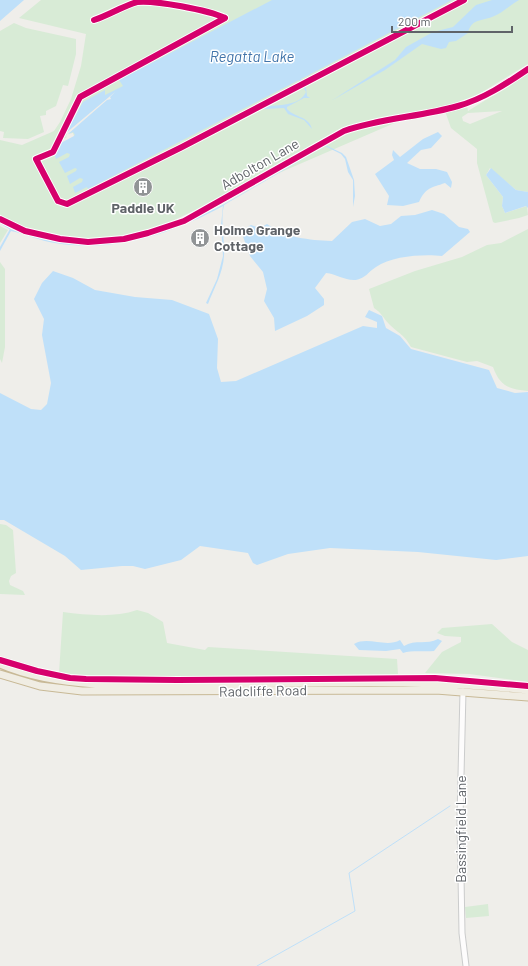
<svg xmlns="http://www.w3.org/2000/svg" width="528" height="966" font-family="Barlow,sans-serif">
	<rect width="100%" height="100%" fill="#efeeea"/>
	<path fill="#d8ebd6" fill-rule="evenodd" d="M41,0H528V64L471,99L460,104L420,112L212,202L143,235L85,240L26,228L0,215V140L22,145L54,131L60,122L71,99L81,66L86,34L19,18Z
		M14,23L26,28L76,39V54L68,86L63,85L56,106L46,111V115L40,116L44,132L28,139L3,138L4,132L0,131V31Z
		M528,74V192L516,190L490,168L486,175L503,197L502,206L505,213L527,206L528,215L519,218L495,223L493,222L477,163V149L451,128L445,111L467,106L468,111ZM502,111L470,124L463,121L462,117L468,113Z
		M0,226L8,230L0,243Z
		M528,229V391C508,389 500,386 493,367L477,361L467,362L411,347C404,334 399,334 389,324C383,318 382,313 374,308L369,289L415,271L462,257L487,245L501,243Z
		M0,262L5,269V347L2,363L0,359Z
		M0,524L6,525L13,530L16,573L11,576L9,581L10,585L23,591L25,595L0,594Z
		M137,610L148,613L163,622L167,643L205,650L208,647L397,659L398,674L98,677L59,673L63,612C87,615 114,618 137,610Z
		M492,624L512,642L528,650V682L469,674L425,673L442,652L461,642V637L445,636L437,633L442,628Z
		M488,904L489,916L466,918L465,907Z"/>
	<path fill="#bfe0f9" d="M0,0H24L0,21Z
		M272,0H452L301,79L306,88L307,96L310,98H304L287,107V109C295,118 309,116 312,129L304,120L288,114L284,108L264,109L265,107C278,104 299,107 306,92L299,80L88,189L87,187L75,193L73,187L82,182L83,179L80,178L70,184L67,176L76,171L77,169L75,168L65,173L59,162L69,157L70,154L67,153L56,159L54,153L59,143L75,135L73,132L67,135L66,132L83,102L105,90V95L123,86L119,80Z
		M492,0H519C510,5 501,14 492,17C481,21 471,19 468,33L456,41L449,42L446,48L441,49L422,44L385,70L331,101L395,60L406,47L433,32L453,27L476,5Z
		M438,132L442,136L431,148L421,150L407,163L420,169H436L447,172L452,182L451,188L445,183C431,188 426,187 419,202L403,206L387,205L389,196L375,174L394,160L392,155L393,150L400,157L423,139Z
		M325,145L342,153L346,157L354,180L355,196L353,207V180L348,172L345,159L341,154L325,146L224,205C220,222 225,239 224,256C223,273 214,288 208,304L206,303L217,279L223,256L221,225L223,206C171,234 115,253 55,243C40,241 26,234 11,231L0,251V247L10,229C136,277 222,203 325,145Z
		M491,168L516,190L528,192V208L526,206L505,213L502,206L503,197L486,175Z
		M432,210L444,214L459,227L468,229L470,232L442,256C423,254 392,256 376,267C368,272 366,278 356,280C345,281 337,274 326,273L315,288L324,299V305L307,316L275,331L274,318L264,301L267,289L263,272L250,256L241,231L251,225L260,228L267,224C287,238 308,240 332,241L352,222L365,219L380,226L391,224L401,216L415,215Z
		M53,271L73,278L95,290L135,297L172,300L209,314L218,339L217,368L221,382L236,381L363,326L377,328V322L365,317L369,310L382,316L386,328L400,336L411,349L489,370L497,388L515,393L528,392V556L496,560L418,552L330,548L288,554L257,565L253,563L248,553L200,546L181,560L145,569L133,566H122L81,570L65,556L4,520H0V393L31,409L41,410L47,404L51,383L42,335L44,319L34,299L42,283Z
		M438,639L442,641L434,651C424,652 412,650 403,653L400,649L386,651L359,650L354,644C368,636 386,648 400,640L404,646C415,639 427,645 438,639Z"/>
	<path fill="#efeeea" d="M115,92L110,97L111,99L107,100L68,134L73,133L74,136L59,144L60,141L67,137L65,136L67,135L66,133Z"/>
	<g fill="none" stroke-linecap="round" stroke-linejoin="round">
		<path stroke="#bfe0f9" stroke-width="1" d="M0,223L10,229
			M257,966L355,911L349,873L450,806"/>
		<g stroke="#cbcccc" stroke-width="7">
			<path id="minor" d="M0,219L25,231L60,239L88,242L124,239L148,233L184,221L344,131C381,118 420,117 458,106C483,99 506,84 528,69
				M463,691L460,818L462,933L466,966"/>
		</g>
		<g stroke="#c8b996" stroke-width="9">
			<path id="highway" d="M0,664C63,692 159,685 228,684C328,683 428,679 528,690
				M0,674L40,686L82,691L436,690L528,697"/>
		</g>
		<use href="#minor" stroke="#fdfcfc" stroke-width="5"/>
		<use href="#highway" stroke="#f0ede3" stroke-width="7"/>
		<g stroke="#fff" stroke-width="8">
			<path id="cycleway" d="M225,18L80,97L53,152L36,159L58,201L67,204L182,147L464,0
				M94,20C109,15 123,6 137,2C155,0 208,10 225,18
				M0,219L25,231L60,239L88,242L124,239L148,233L184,221L344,131C381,118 420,117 458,106C483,99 506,84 528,69
				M0,660L37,671L70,678L86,679L177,680L435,678L528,686"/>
		</g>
		<use href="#cycleway" stroke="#d6006c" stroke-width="6"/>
	</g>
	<defs>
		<g id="building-disc" transform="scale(1)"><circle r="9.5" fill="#919496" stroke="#fff"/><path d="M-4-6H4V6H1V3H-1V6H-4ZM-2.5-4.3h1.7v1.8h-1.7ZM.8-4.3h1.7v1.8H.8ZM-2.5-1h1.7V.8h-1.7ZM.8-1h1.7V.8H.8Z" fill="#fff"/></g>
	</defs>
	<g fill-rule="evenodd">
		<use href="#building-disc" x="143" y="187"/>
		<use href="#building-disc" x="200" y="238"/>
	</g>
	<g text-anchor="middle" stroke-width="3" stroke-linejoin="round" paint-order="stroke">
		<g font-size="14" fill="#5f6368" stroke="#fff">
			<text transform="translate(260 164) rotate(-30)" y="5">Adbolton Lane</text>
			<text transform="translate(263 691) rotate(-1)" y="5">Radcliffe Road</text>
			<text transform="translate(461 829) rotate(-90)" y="5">Bassingfield Lane</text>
		</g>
		<g font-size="14" font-weight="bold" fill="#5f6368" stroke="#fff">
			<text x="143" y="213">Paddle UK</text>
			<text x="214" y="235" text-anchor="start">Holme Grange<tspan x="214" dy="16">Cottage</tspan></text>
		</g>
		<g font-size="15" font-style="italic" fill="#4174aa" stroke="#fff">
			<text x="252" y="62">Regatta Lake</text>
		</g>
	</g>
	<path d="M392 26v6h120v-6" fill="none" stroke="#5f6368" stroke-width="2"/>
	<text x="398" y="26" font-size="12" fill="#5f6368" stroke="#ffffff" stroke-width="3" paint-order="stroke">200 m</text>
</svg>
